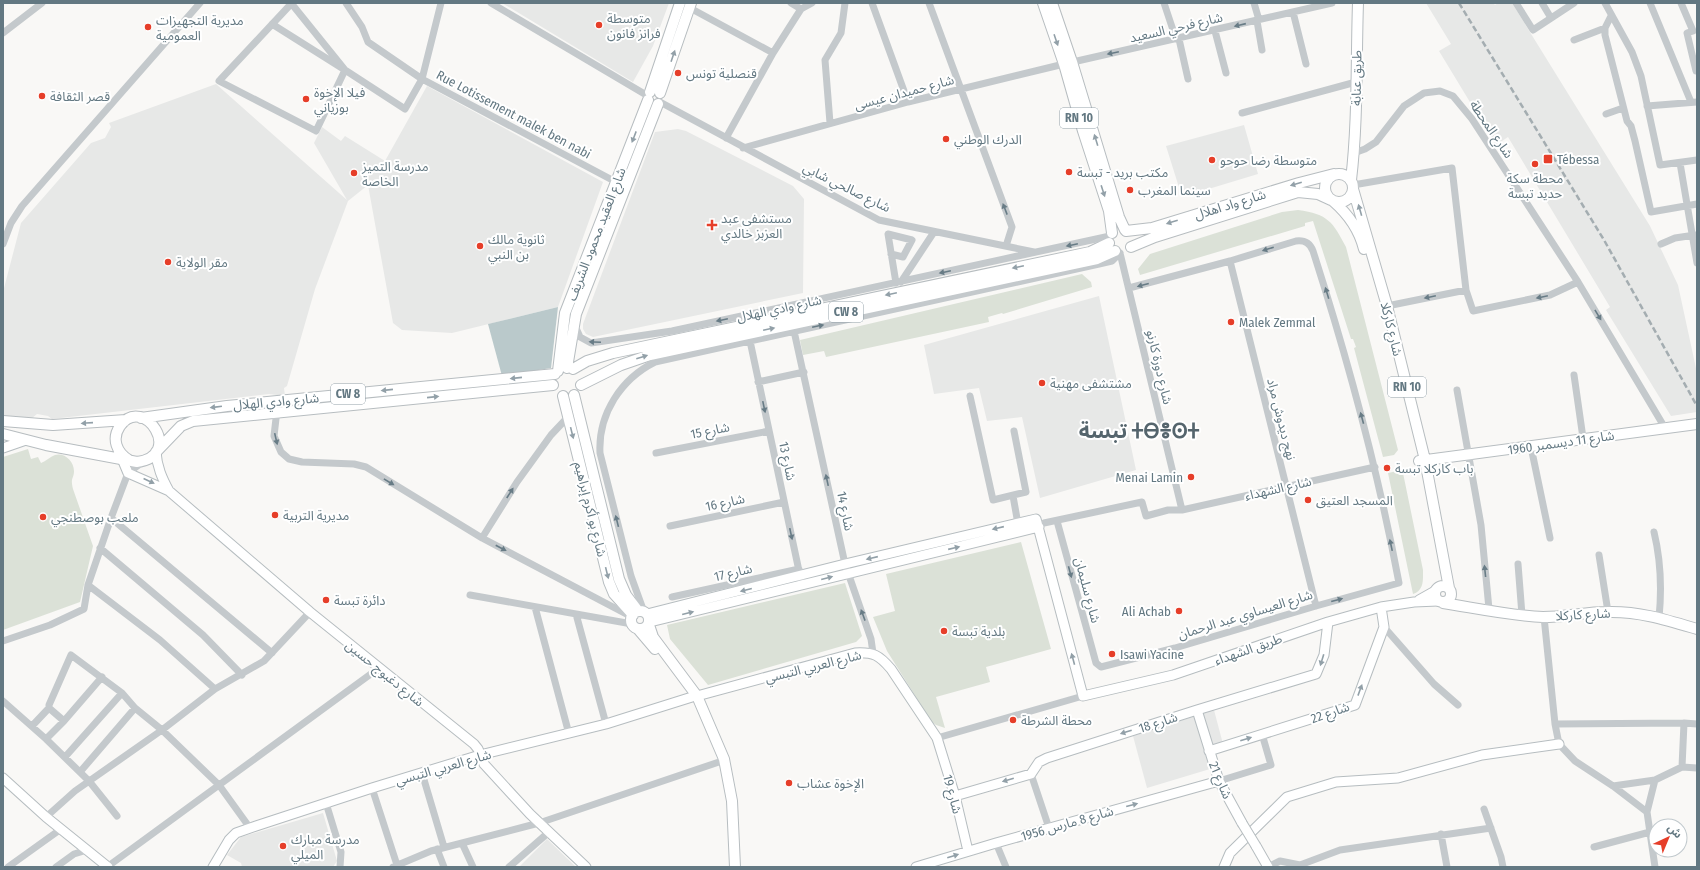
<svg xmlns="http://www.w3.org/2000/svg" width="1700" height="870" font-family="'Fira Sans Condensed','Noto Sans Arabic','Noto Sans Tifinagh',sans-serif">
	<rect width="100%" height="100%" fill="#f9f8f6"/>
	<path fill="#e7e8e7" d="M502,3H669L653,46L633,82Z
		M1426,3H1493L1495,5L1498,3H1512L1650,226L1678,285L1697,373V412L1671,416L1606,310L1610,307L1508,137L1496,145L1439,51L1451,44Z
		M216,84L347,200L314,143L322,127L341,141L345,136L385,161L427,86L603,182L558,307L452,333L402,330L393,323L368,185L348,201L315,289L287,386L284,388L285,396L269,394L52,419L48,416L37,414L26,423L3,416V292L21,223L91,143L105,138L111,127L109,123Z
		M1244,125L1258,174L1182,197L1166,146Z
		M678,129L686,131L793,186L804,199L803,293L593,337L586,334L583,329V324L655,132Z
		M1099,296L1136,470L1040,498L1022,417L987,421L979,388L934,394L924,345Z
		M1214,710L1223,744L1204,748L1210,769L1147,788L1133,736Z
		M323,813L337,861L333,867H242L241,863L227,855L241,837Z
		M547,839L576,867H519Z"/>
	<path fill="#dbe1d7" d="M1298,210C1328,214 1333,222 1346,247L1398,450L1394,455L1383,457L1354,348L1356,347L1353,339H1351L1313,221L1305,223V226L1140,275L1138,269L1150,254L1282,212Z
		M1082,274L1091,282L1092,287L1003,314L1002,313L988,317L989,322L826,357L824,351L803,355L800,340Z
		M28,449L31,459L38,457L41,463C46,461 50,457 55,455C64,452 74,461 74,471C74,479 70,477 73,489L93,546L80,602L3,630V457Z
		M1397,471L1403,473L1423,570C1423,581 1424,590 1413,594L1388,473Z
		M1021,542L1051,649L986,667L990,682L936,697L945,728L936,725L931,721L887,651L873,617L895,611L886,574Z
		M845,583L862,636L856,642L708,685L670,639L667,625Z"/>
	<path fill="#bac9cb" d="M558,307L551,368L502,376L488,324Z"/>
	<g fill="none" stroke-linecap="round" stroke-linejoin="round">
		<g stroke="#b6bdc0" stroke-width="11">
			<path id="secondary" d="M3,448L26,440
				M156,452C157,467 162,478 169,491
				M120,454L128,473L169,491L310,612L474,744L478,749L484,764L530,814L586,867
				M1419,600L1435,591
				M647,614L845,564L1036,519L1083,696L1173,675L1328,622L1381,607L1414,602L1438,601
				M650,622L1039,527
				M697,696L855,653C874,652 879,655 891,669L937,738L955,796L968,851
				M1197,710L1219,781L1242,823
				M1209,751L1355,705L1384,627L1381,607
				M3,778L46,817L108,867
				M955,796L1031,774L1039,762L1047,758L1197,710L1316,674L1324,655L1328,622
				M1256,846L1268,867
				M213,867L229,840L236,833L256,826L372,788L480,755L606,724L692,697
				M916,867L996,843L1219,781
				M1224,867L1230,853L1287,797L1336,782L1398,778L1482,755L1559,744"/>
		</g>
		<g stroke="#b7bdc0" stroke-width="12">
			<path id="primary" d="M1043,3L1064,64L1083,131L1109,211L1112,233
				M1052,3L1072,62L1119,217L1125,230
				M650,92L680,3
				M660,93L691,3
				M1325 188a14 14 0 1 1 28 0a14 14 0 1 1-28 0Z
				M1351,180C1358,121 1356,62 1358,3
				M1353,189L1387,306L1425,460L1449,588
				M1333,201C1348,214 1359,229 1364,249
				M1126,231L1152,228L1299,183L1334,174
				M1131,247L1155,237L1298,192L1318,194L1331,200
				M567,368L576,314L658,104
				M573,369L587,361L613,353L1090,252L1109,243
				M558,371L565,313L648,100
				M581,385L621,365L650,355L1097,259L1115,251
				M574,395L619,579L626,595L638,611
				M563,396L609,582L614,594L633,615
				M141,418L227,406L555,374
				M3,421L53,425L126,420
				M3,434L46,445L137,462C185,456 144,393 120,426C111,439 117,453 129,460
				M156,452L181,426L193,421L553,385
				M1419,461L1697,424
				M1435 594a8 8 0 1 1 16 0a8 8 0 1 1-16 0Z
				M1443,603C1475,608 1512,616 1543,617C1565,617 1586,612 1607,612C1639,611 1667,620 1697,629
				M631 620a9 9 0 1 1 18 0a9 9 0 1 1-18 0Z
				M649,625L653,637L697,696L724,759L732,801L735,867
				M638,629L655,649"/>
		</g>
		<path stroke="#c4c9cc" stroke-width="7" d="M291,3L345,70L405,109L422,79L616,182
			M346,3L362,27L368,42L422,79L441,3
			M491,3L648,96
			M791,3L801,9
			M872,3L908,102
			M929,3L1012,227L1006,246
			M1164,3L1176,39
			M1254,3L1259,20
			M1516,3L1533,30L1574,3
			M1542,3L1551,18
			M1605,3L1632,52L1641,76L1660,165L1697,160
			M1650,3L1691,102
			M1681,3L1693,31L1687,33L1696,71
			M690,8L773,53
			M1293,12L1306,64
			M1611,16L1605,28V35L1627,121L1631,126L1635,141L1651,212L1697,204
			M1257,21L1262,50
			M272,24L345,70L316,131L219,81L220,80L291,4
			M1215,31L1226,73
			M3,33L42,3
			M1179,39L1188,79
			M1574,40L1605,28
			M660,102L879,220L1034,252
			M1647,106L1697,102
			M1242,113L1356,82
			M1606,114L1623,108
			M830,123L825,60L841,33L845,3
			M726,138L773,53L801,9L812,3
			M743,148L908,102L1064,64L1332,3
			M1354,153L1365,149L1376,142L1404,106L1424,93L1440,91L1453,96L1472,119L1578,282L1665,428
			M1680,163L1697,263
			M1353,185L1452,168L1466,290
			M3,244L11,223L22,206L200,3
			M1661,244L1675,238L1695,235
			M1120,253L1182,510
			M891,254L903,257L912,240L888,234L896,283
			M1230,261L1316,606
			M901,282L934,232
			M1387,306L1466,290L1473,311L1550,295L1578,282
			M575,326L580,337L591,343L672,331L1110,236
			M794,331L845,564L871,639L873,653
			M750,341L802,585
			M1574,375L1583,438
			M758,382L804,372
			M1457,390L1481,525L1489,609
			M970,396L993,500L1026,492L1014,431
			M278,401L274,436L281,452L289,459L302,462L354,464L366,467L482,538L632,617
			M1531,447L1550,538
			M656,453L769,431
			M1013,496L1018,524
			M111,518L272,653
			M1057,521L1090,641L1096,663L1101,667L1175,648L1316,606L1399,583C1378,471 1348,360 1313,251C1310,243 1305,240 1296,241L1230,261L1129,288
			M1044,523L1142,502L1146,516L1168,510H1182L1375,467
			M670,526L784,502
			M1654,532C1661,561 1662,588 1659,618
			M482,538L517,482L551,435L568,417
			M100,548L203,635L242,675
			M1599,555L1608,612
			M1518,564L1522,615
			M88,585L160,640L215,689
			M470,595L632,624
			M672,597L799,569
			M535,607L569,734
			M644,612L631,576L600,453C598,414 621,379 655,362L1099,264L1112,261L1120,253
			M576,614L606,724
			M1544,617L1555,724L1559,744L1575,761L1613,786L1647,812L1655,867
			M1384,627L1434,684L1458,705
			M3,641L50,625L84,609L88,585L111,518L128,473L144,461
			M3,701L46,739L89,781L117,816
			M49,708V705L71,655L122,693L135,708L162,730L219,785L250,828
			M1684,723L1697,724
			M1555,724L1684,723L1682,767L1655,780L1613,786
			M32,726L49,708L64,721
			M937,738L1083,696
			M46,739L64,721L102,677
			M65,757L122,693
			M1682,767L1697,768
			M80,772L135,708
			M422,773L444,847
			M1031,774L1049,828
			M1219,781L1271,765L1262,734
			M372,788L397,865
			M326,803L341,852L340,867
			M1484,809L1501,857L1503,867
			M1647,812L1655,780
			M46,817L75,791L162,730L215,689L264,661L310,612
			M1441,834L1447,867
			M462,843L473,867
			M996,843L1006,867
			M1594,847L1650,832
			M437,849L444,867
			M8,867L61,829
			M56,867L74,854L87,850
			M107,867L379,668
			M393,867L431,851L539,823L719,762
			M509,867L549,832
			M1268,867L1280,861L1300,865L1340,850L1491,828"/>
		<use href="#secondary" stroke="#fff" stroke-width="9"/>
		<use href="#primary" stroke="#fff" stroke-width="10"/>
		<path stroke="#a4adb1" stroke-width="2.5" stroke-dasharray="6 3" stroke-linecap="butt" d="M1459,3L1604,240L1697,406"/>
		<g stroke="#b6bdc0" stroke-width="11" stroke-linecap="butt">
			<path id="secondary-bridge" d="M1242,823L1256,846"/>
		</g>
		<use href="#secondary-bridge" stroke="#fff" stroke-width="9"/>
	</g>
	<defs><path id="oneway-solid" d="M-6-.8H1V-3.2L6.5 0L1 3.2V.8H-6Z"/></defs>
	<g fill="#687c86">
		<use href="#oneway-solid" transform="translate(1240 25) rotate(167)"/>
		<use href="#oneway-solid" transform="translate(1113 53) rotate(168)"/>
		<use href="#oneway-solid" transform="translate(1005 209) rotate(-111)"/>
		<use href="#oneway-solid" transform="translate(1072 245) rotate(168)"/>
		<use href="#oneway-solid" transform="translate(1268 249) rotate(163)"/>
		<use href="#oneway-solid" transform="translate(945 272) rotate(168)"/>
		<use href="#oneway-solid" transform="translate(1143 285) rotate(165)"/>
		<use href="#oneway-solid" transform="translate(1327 293) rotate(-107)"/>
		<use href="#oneway-solid" transform="translate(1430 297) rotate(168)"/>
		<use href="#oneway-solid" transform="translate(1542 297) rotate(168)"/>
		<use href="#oneway-solid" transform="translate(1598 315) rotate(59)"/>
		<use href="#oneway-solid" transform="translate(722 320) rotate(168)"/>
		<use href="#oneway-solid" transform="translate(818 326) rotate(-12)"/>
		<use href="#oneway-solid" transform="translate(595 342) rotate(-177)"/>
		<use href="#oneway-solid" transform="translate(764 407) rotate(78)"/>
		<use href="#oneway-solid" transform="translate(1362 418) rotate(-105)"/>
		<use href="#oneway-solid" transform="translate(276 439) rotate(77)"/>
		<use href="#oneway-solid" transform="translate(827 480) rotate(-102)"/>
		<use href="#oneway-solid" transform="translate(389 482) rotate(31)"/>
		<use href="#oneway-solid" transform="translate(510 493) rotate(-57)"/>
		<use href="#oneway-solid" transform="translate(617 521) rotate(-104)"/>
		<use href="#oneway-solid" transform="translate(791 534) rotate(78)"/>
		<use href="#oneway-solid" transform="translate(1391 545) rotate(-102)"/>
		<use href="#oneway-solid" transform="translate(501 548) rotate(28)"/>
		<use href="#oneway-solid" transform="translate(1485 571) rotate(-96)"/>
		<use href="#oneway-solid" transform="translate(1070 572) rotate(75)"/>
		<use href="#oneway-solid" transform="translate(1337 600) rotate(-15)"/>
		<use href="#oneway-solid" transform="translate(863 615) rotate(-110)"/>
	</g>
	<g fill="#92a0a8">
		<use href="#oneway-solid" transform="translate(1056 40) rotate(71)"/>
		<use href="#oneway-solid" transform="translate(673 56) rotate(-71)"/>
		<use href="#oneway-solid" transform="translate(634 137) rotate(111)"/>
		<use href="#oneway-solid" transform="translate(1096 140) rotate(-107)"/>
		<use href="#oneway-solid" transform="translate(1296 184) rotate(164)"/>
		<use href="#oneway-solid" transform="translate(1103 191) rotate(72)"/>
		<use href="#oneway-solid" transform="translate(1360 210) rotate(-106)"/>
		<use href="#oneway-solid" transform="translate(1172 222) rotate(163)"/>
		<use href="#oneway-solid" transform="translate(1018 267) rotate(168)"/>
		<use href="#oneway-solid" transform="translate(891 294) rotate(168)"/>
		<use href="#oneway-solid" transform="translate(769 329) rotate(-12)"/>
		<use href="#oneway-solid" transform="translate(642 357) rotate(-18)"/>
		<use href="#oneway-solid" transform="translate(516 378) rotate(174)"/>
		<use href="#oneway-solid" transform="translate(387 390) rotate(174)"/>
		<use href="#oneway-solid" transform="translate(433 397) rotate(-6)"/>
		<use href="#oneway-solid" transform="translate(216 407) rotate(173)"/>
		<use href="#oneway-solid" transform="translate(87 423) rotate(176)"/>
		<use href="#oneway-solid" transform="translate(572 433) rotate(76)"/>
		<use href="#oneway-solid" transform="translate(149 481) rotate(25)"/>
		<use href="#oneway-solid" transform="translate(998 528) rotate(167)"/>
		<use href="#oneway-solid" transform="translate(954 548) rotate(-13)"/>
		<use href="#oneway-solid" transform="translate(872 558) rotate(167)"/>
		<use href="#oneway-solid" transform="translate(607 573) rotate(76)"/>
		<use href="#oneway-solid" transform="translate(827 578) rotate(-15)"/>
		<use href="#oneway-solid" transform="translate(746 590) rotate(166)"/>
		<use href="#oneway-solid" transform="translate(688 613) rotate(-14)"/>
		<use href="#oneway-solid" transform="translate(1073 659) rotate(-105)"/>
		<use href="#oneway-solid" transform="translate(1322 660) rotate(107)"/>
		<use href="#oneway-solid" transform="translate(1360 690) rotate(-70)"/>
		<use href="#oneway-solid" transform="translate(1126 732) rotate(162)"/>
		<use href="#oneway-solid" transform="translate(1246 739) rotate(-18)"/>
		<use href="#oneway-solid" transform="translate(1008 780) rotate(164)"/>
		<use href="#oneway-solid" transform="translate(1132 805) rotate(-15)"/>
		<use href="#oneway-solid" transform="translate(953 856) rotate(-17)"/>
	</g>
	<g fill="#e63e29" stroke="#fff" stroke-width="1.5">
		<circle cx="599" cy="25" r="4"/>
		<circle cx="148" cy="27" r="4"/>
		<circle cx="678" cy="73" r="4"/>
		<circle cx="42" cy="96" r="4"/>
		<circle cx="306" cy="99" r="4"/>
		<circle cx="946" cy="139" r="4"/>
		<rect x="1543" y="154" width="10" height="10" rx="2"/>
		<circle cx="1212" cy="160" r="4"/>
		<circle cx="1535" cy="164" r="4"/>
		<circle cx="1069" cy="172" r="4"/>
		<circle cx="354" cy="173" r="4"/>
		<circle cx="1130" cy="190" r="4"/>
		<path d="M710 219h4v4h4v4h-4v4h-4v-4h-4v-4h4z"/>
		<circle cx="480" cy="246" r="4"/>
		<circle cx="168" cy="262" r="4"/>
		<circle cx="1231" cy="322" r="4"/>
		<circle cx="1042" cy="383" r="4"/>
		<circle cx="1387" cy="468" r="4"/>
		<circle cx="1191" cy="477" r="4"/>
		<circle cx="1308" cy="500" r="4"/>
		<circle cx="275" cy="515" r="4"/>
		<circle cx="43" cy="517" r="4"/>
		<circle cx="326" cy="600" r="4"/>
		<circle cx="1179" cy="611" r="4"/>
		<circle cx="944" cy="631" r="4"/>
		<circle cx="1112" cy="654" r="4"/>
		<circle cx="1013" cy="720" r="4"/>
		<circle cx="789" cy="783" r="4"/>
		<circle cx="283" cy="846" r="4"/>
	</g>
	<g text-anchor="middle" stroke-width="4" stroke-linejoin="round" paint-order="stroke">
		<g fill="#fff" stroke="#92a0a8" stroke-width="1">
			<rect x="1060" y="108" width="38" height="20" rx="3"/>
			<rect x="829" y="302" width="34" height="20" rx="3"/>
			<rect x="1388" y="377" width="38" height="20" rx="3"/>
			<rect x="331" y="384" width="34" height="20" rx="3"/>
		</g>
		<g font-size="12" font-weight="bold" fill="#637882">
			<text x="1079" y="122">RN 10</text>
			<text x="846" y="316">CW 8</text>
			<text x="1407" y="391">RN 10</text>
			<text x="348" y="398">CW 8</text>
		</g>
		<g font-size="13" fill="#637882" stroke="#fff" text-anchor="start">
			<text x="607" y="23">متوسطة<tspan x="607" dy="15">فرانز فانون</tspan></text>
			<text x="156" y="25">مديرية التجهيزات<tspan x="156" dy="15">العمومية</tspan></text>
			<text x="686" y="78">قنصلية تونس</text>
			<text x="314" y="97">فيلا الإخوة<tspan x="314" dy="15">بوزياني</tspan></text>
			<text x="50" y="101">قصر الثقافة</text>
			<text x="954" y="144">الدرك الوطني</text>
			<text x="1557" y="164">Tébessa</text>
			<text x="1220" y="165">متوسطة رضا حوحو</text>
			<text x="362" y="171">مدرسة التميز<tspan x="362" dy="15">الخاصة</tspan></text>
			<text x="1077" y="177">مكتب بريد - تبسة</text>
			<text x="1535" y="183" text-anchor="middle">محطة سكة<tspan x="1535" dy="15">حديد تبسة</tspan></text>
			<text x="1138" y="195">سينما المغرب</text>
			<text x="721" y="223">مستشفى عبد<tspan x="721" dy="15">العزبز خالدي</tspan></text>
			<text x="488" y="244">ثانوية مالك<tspan x="488" dy="15">بن النبي</tspan></text>
			<text x="176" y="267">مقر الولاية</text>
			<text x="1239" y="327">Malek Zemmal</text>
			<text x="1050" y="388">مشتشفى مهنية</text>
			<text x="1395" y="473">باب كاركلا تبسة</text>
			<text x="1183" y="482" text-anchor="end">Menai Lamin</text>
			<text x="1316" y="505">المسجد العتيق</text>
			<text x="283" y="520">مديرية التربية</text>
			<text x="51" y="522">ملعب بوصطنجي</text>
			<text x="334" y="605">دائرة تبسة</text>
			<text x="1171" y="616" text-anchor="end">Ali Achab</text>
			<text x="952" y="636">بلدية تبسة</text>
			<text x="1120" y="659">Isawi Yacine</text>
			<text x="1021" y="725">محطة الشرطة</text>
			<text x="797" y="788">الإخوة عشاب</text>
			<text x="291" y="844">مدرسة مبارك<tspan x="291" dy="15">الميلي</tspan></text>
		</g>
		<g font-size="13" fill="#637882" stroke="#fff">
			<text transform="translate(1176 27) rotate(-13)" y="5">شارع فرحي السعيد</text>
			<text transform="translate(1356 78) rotate(-89)" y="5">طريق عنابة</text>
			<text transform="translate(904 92) rotate(-15)" y="5">شارع حميدان عيسى</text>
			<text transform="translate(514 114) rotate(28)" y="5">Rue Lotissement malek ben nabi</text>
			<text transform="translate(1492 129) rotate(56)" y="5">شارع المحطة</text>
			<text transform="translate(847 187) rotate(26)" y="5">شارع صالحي شابي</text>
			<text transform="translate(1230 204) rotate(-17)" y="5">شارع واد اهلال</text>
			<text transform="translate(596 234) rotate(-69)" y="5">شارع العقيد محمود الشريف</text>
			<text transform="translate(779 308) rotate(-12)" y="5">شارع وادي الهلال</text>
			<text transform="translate(1392 329) rotate(76)" y="5">شارع كاركلا</text>
			<text transform="translate(1160 367) rotate(77)" y="5">شارع دورة كارنو</text>
			<text transform="translate(276 401) rotate(-5)" y="5">شارع وادي الهلال</text>
			<text transform="translate(1282 419) rotate(76)" y="5">نهج ديدوش مراد</text>
			<text transform="translate(710 430) rotate(-11)" y="5">شارع 15</text>
			<text transform="translate(1561 442) rotate(-8)" y="5">شارع 11 ديسمبر 1960</text>
			<text transform="translate(788 461) rotate(78)" y="5">شارع 13</text>
			<text transform="translate(1278 488) rotate(-13)" y="5">شارع الشهداء</text>
			<text transform="translate(725 502) rotate(-12)" y="5">شارع 16</text>
			<text transform="translate(591 509) rotate(76)" y="5">شارع بو أكرم إبراهيم</text>
			<text transform="translate(846 511) rotate(78)" y="5">شارع 14</text>
			<text transform="translate(733 572) rotate(-13)" y="5">شارع 17</text>
			<text transform="translate(1088 590) rotate(75)" y="5">شارع سليمان</text>
			<text transform="translate(1245 614) rotate(-17)" y="5">شارع العيساوي عبد الرحمان</text>
			<text transform="translate(1583 614) rotate(-3)" y="5">شارع كاركلا</text>
			<text transform="translate(1248 649) rotate(-19)" y="5">طريق الشهداء</text>
			<text transform="translate(813 666) rotate(-14)" y="5">شارع العربي التبسي</text>
			<text transform="translate(385 673) rotate(39)" y="5">شارع دغبوج حسين</text>
			<text transform="translate(1330 712) rotate(-19)" y="5">شارع 22</text>
			<text transform="translate(1158 722) rotate(-18)" y="5">شارع 18</text>
			<text transform="translate(443 767) rotate(-16)" y="5">شارع العربي التبسي</text>
			<text transform="translate(1221 780) rotate(67)" y="5">شارع 21</text>
			<text transform="translate(953 794) rotate(75)" y="5">شارع 19</text>
			<text transform="translate(1067 823) rotate(-16)" y="5">شارع 8 مارس 1956</text>
		</g>
		<g font-size="21" font-weight="bold" fill="#55656d" stroke="#fff">
			<text x="1139" y="438">تبسة ⵜⴱⴻⵙⵜ</text>
		</g>
	</g>
	<rect width="1700" height="870" fill="none" stroke="#637882" stroke-width="8"/>
	<g transform="translate(1668 838) rotate(44)"><circle r="19" fill="#ffffff" stroke="#c1c9cd"/>
	<path d="M0-3L7 15L0 10L-7 15Z" fill="#e63e29"/>
	<text y="-6" font-size="11" font-weight="bold" text-anchor="middle" fill="#637882">ش</text>
	</g>
</svg>
